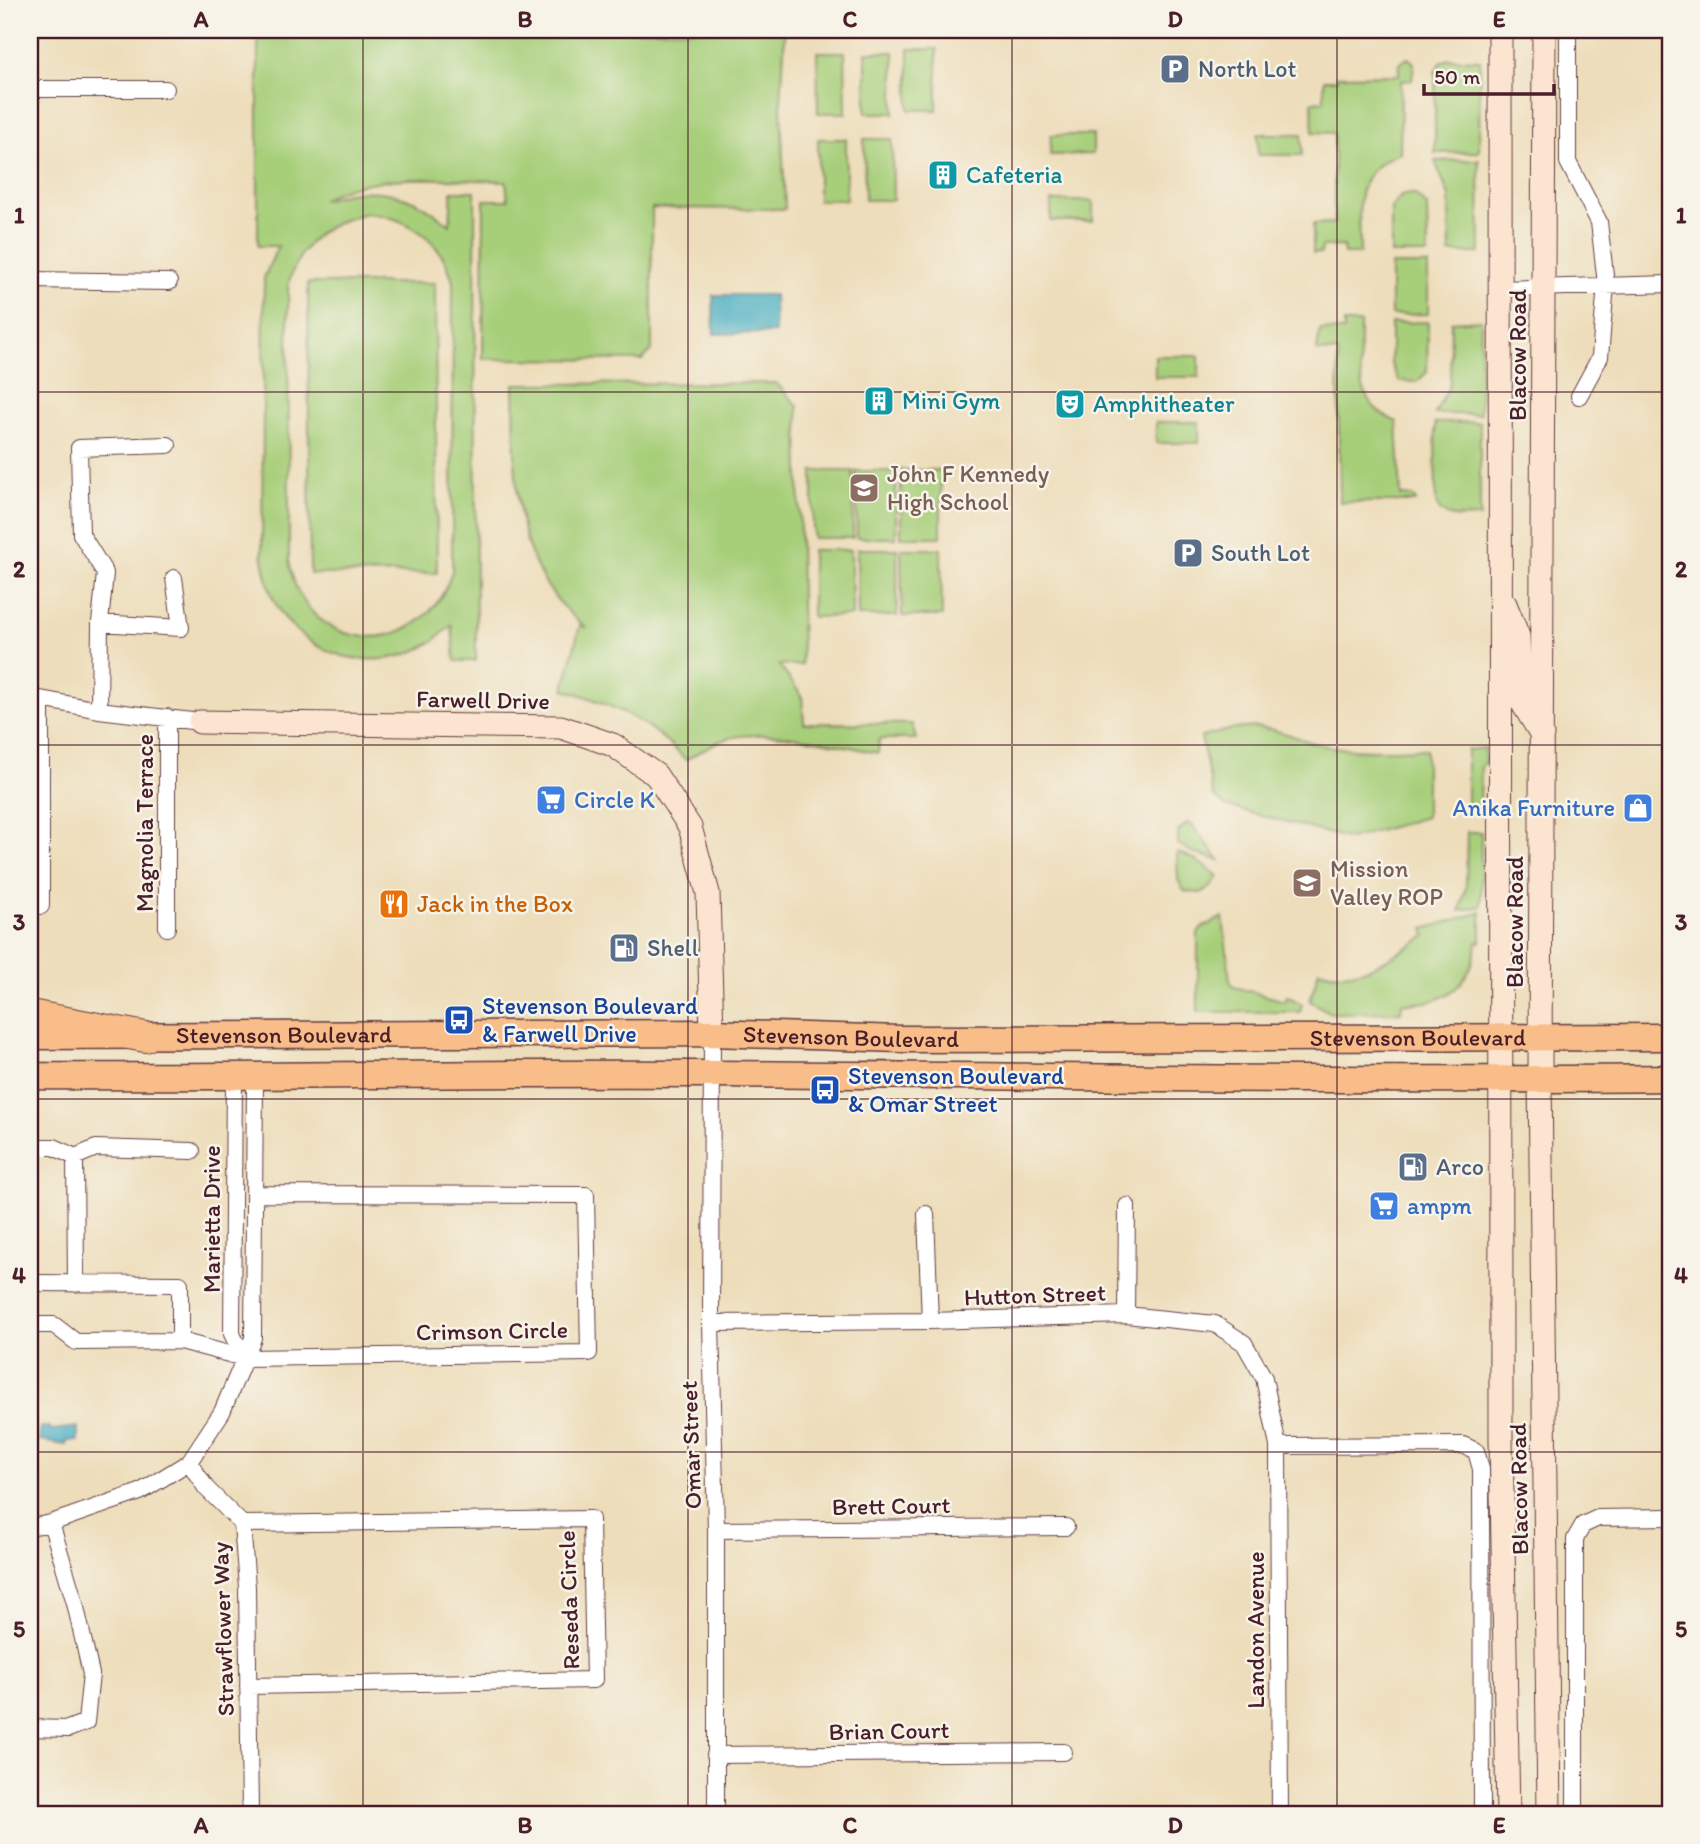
<svg xmlns="http://www.w3.org/2000/svg" width="1700" height="1844" font-family="Itim,sans-serif">
	<rect width="100%" height="100%" fill="#f7f3e8"/>
	<filter id="ink" filterUnits="userSpaceOnUse"><feTurbulence type="fractalNoise" baseFrequency=".0143" numOctaves="2"/><feDisplacementMap in="SourceGraphic" scale="14" xChannelSelector="R" yChannelSelector="G"/><feConvolveMatrix kernelMatrix="1 2 1 2 8 2 1 2 1" color-interpolation-filters="sRGB"/></filter>
	<filter id="wash" filterUnits="userSpaceOnUse"><feTurbulence type="fractalNoise" baseFrequency=".00686" numOctaves="4" result="noise"/><feDisplacementMap in="SourceGraphic" scale="28" xChannelSelector="R" yChannelSelector="G"/><feGaussianBlur stdDeviation="1.57" result="paint"/><feColorMatrix in="noise" values="0 0 0 0 0 0 0 0 0 0 0 0 0 0 0 0 0 1.4 0 .05"/><feComposite in="paint" operator="in"/></filter>
	<g filter="url(#wash)">
		<rect width="100%" height="100%" fill="#edddba"/>
		<path fill="#a7cf7a" stroke="#787752" stroke-width="2" fill-rule="evenodd" d="M258,30H785L781,103L785,209L652,208V350L642,360L483,359L484,200H508L506,181C453,180 368,170 322,200C330,199 339,195 348,193C390,187 419,199 450,225L452,191H475L476,661H455L452,625C441,634 431,645 417,650C364,674 296,652 272,596C267,582 265,568 262,554L264,278L278,246H258ZM366,213C408,217 442,239 453,282L452,571C425,665 300,656 289,559L288,285C301,241 323,224 366,213Z
			M909,49H937V110H909Z
			M817,52H845L846,113H818Z
			M866,52H894V113H866Z
			M1408,58L1414,63L1412,80L1401,81L1400,153C1350,171 1360,209 1360,254H1344L1343,246L1322,247L1321,253H1313V224L1334,223V133L1313,132L1312,102L1324,101V80H1337V76L1399,75L1400,63Z
			M1449,59L1480,60L1479,152L1435,153V72L1440,63Z
			M1258,134H1302V155H1258Z
			M1051,135H1093V154L1050,155Z
			M818,139H846V200H818Z
			M864,139H892L893,200H865Z
			M1479,160L1480,253H1450L1449,196L1435,161Z
			M1414,194L1427,206L1428,254H1391V208L1402,195Z
			M1051,201H1093V221H1051Z
			M1391,265H1428V314L1391,315Z
			M308,283H435L437,573L310,574Z
			M1481,320L1480,414H1435L1450,384L1451,322Z
			M1428,322L1427,372L1417,382L1399,381L1391,364V323Z
			M1344,323H1360C1361,364 1351,404 1397,422L1401,496L1414,497L1416,502H1340L1338,352L1317,351L1320,330L1344,331Z
			M1155,356H1199V377H1155Z
			M776,383L798,406L802,665H779L802,696L804,723L912,724L916,739H879L878,753C834,744 763,725 720,741C708,746 697,753 686,760C648,720 616,706 564,689L580,625L587,628C506,568 516,473 514,384Z
			M1156,422H1199V443H1156Z
			M1480,422V517C1463,517 1443,522 1436,503L1435,423Z
			M901,470H941V537H901Z
			M813,471H853V538H813Z
			M856,471H896V538H857Z
			M857,549H897V616H858Z
			M901,549H941L942,616H902Z
			M812,550H851L852,616L812,617Z
			M1257,727C1280,729 1302,741 1326,746C1357,752 1394,750 1426,749V817L1350,839L1225,806L1213,795L1201,737L1233,729Z
			M1485,748V763L1481,766L1480,810L1467,811V750Z
			M1187,823L1192,825L1219,860L1196,854L1178,844V832Z
			M1467,832H1481V906L1460,911L1466,887Z
			M1177,852L1194,859L1218,876L1210,888L1200,893L1184,891L1178,880Z
			M1481,912V942H1477C1472,985 1446,1006 1402,1003L1401,1012L1331,1013L1310,1001L1319,970C1359,984 1393,955 1426,936L1424,929Z
			M1223,917L1230,981L1234,987L1285,1001L1287,996L1302,1004L1300,1012H1198V933L1203,927Z"/>
		<path fill="#40abc0" stroke="#456576" stroke-width="2" d="M713,295H774L775,333L714,334Z
			M40,1427H50V1430L78,1427V1441H67L66,1445L40,1441Z"/>
	</g>
	<g filter="url(#ink)">
		<g fill="none" stroke-linecap="round" stroke-linejoin="round">
			<g stroke="#623c40" stroke-width="18">
				<path id="street" d="M1568,30V162L1599,222L1606,284L1600,357L1579,396
					M30,89H166
					M30,280L169,282
					M1499,289L1670,284
					M100,623L181,628L174,578
					M30,697L99,710L200,722
					M41,700V906
					M99,710L100,623L105,573L81,534L79,448L168,445
					M167,928V717
					M712,1033L711,1323L716,1530V1814
					M234,1078L232,1334L244,1358
					M30,1147H54L75,1157L96,1148L192,1151
					M75,1157L76,1284
					M926,1214L930,1321
					M30,1283L180,1284V1341
					M1126,1315L1127,1206
					M711,1323L930,1321L1126,1315L1215,1324L1244,1343L1264,1378L1278,1446L1280,1814
					M30,1325H54L76,1342L180,1341L244,1358L589,1353L586,1195L256,1194
					M1278,1446L1463,1445L1476,1451L1481,1469L1482,1814
					M189,1462L206,1488L242,1524L247,1587L250,1814
					M242,1524L591,1519L594,1680L248,1686
					M30,1527L51,1523L140,1492L189,1462L222,1412L253,1338L255,1078
					M716,1530L1066,1527
					M30,1728L68,1729L86,1722L91,1674L75,1603L51,1523
					M715,1755L1064,1752
					M1575,1814V1539L1583,1525L1598,1518L1670,1517"/>
			</g>
			<g stroke="#623c40" stroke-width="25">
				<path id="secondary" d="M1500,30L1501,1439L1508,1814
					M1544,30L1540,1079L1549,1814
					M1505,604L1518,636L1520,699L1542,735
					M200,722L561,727L613,745L656,775L690,827L708,893L712,1033"/>
			</g>
			<g stroke="#623c40" stroke-width="29">
				<g id="primary">
					<path id="s1" d="M30,1036L712,1033L900,1039L1670,1037"/>
					<path d="M30,1076C258,1078 486,1072 714,1074C1033,1076 1352,1082 1670,1078"/>
				</g>
			</g>
			<g stroke="#623c40" stroke-width="32">
				<path id="highway" d="M30,1015L145,1037"/>
			</g>
			<use href="#street" stroke="#fff" stroke-width="16"/>
			<use href="#secondary" stroke="#fce5d0" stroke-width="23"/>
			<use href="#primary" stroke="#f8bd89" stroke-width="26"/>
			<use href="#highway" stroke="#f8bd89" stroke-width="30"/>
		</g>
	</g>
	<path fill="none" stroke="#4a1f2b" stroke-width="2" stroke-opacity="0.55" d="M363,30V1814M688,30V1814M1012,30V1814M1337,30V1814M30,392H1670M30,745H1670M30,1099H1670M30,1452H1670"/>
	<defs>
		<g id="parking-square" transform="scale(1.575)"><rect x="-9" y="-9" width="18" height="18" rx="4" fill="#5c6f8a" stroke="#f7f3e8"/><path d="M-3.5-5.5H1a3.5 3.5 0 0 1 0 7H-1V5.5H-3.5ZM-1-3.4V-.6H.8a1.4 1.4 0 0 0 0-2.8Z" fill="#fff"/></g>
		<g id="building-square" transform="scale(1.575)"><rect x="-9" y="-9" width="18" height="18" rx="4" fill="#0f9aa8" stroke="#f7f3e8"/><path d="M-4-6H4V6H1V3H-1V6H-4ZM-2.5-4.3h1.7v1.8h-1.7ZM.8-4.3h1.7v1.8H.8ZM-2.5-1h1.7V.8h-1.7ZM.8-1h1.7V.8H.8Z" fill="#fff"/></g>
		<g id="theatre-square" transform="scale(1.575)"><rect x="-9" y="-9" width="18" height="18" rx="4" fill="#0f9aa8" stroke="#f7f3e8"/><path d="M-5-5.5Q0-4 5-5.5V0Q5 5 0 6Q-5 5-5 0ZM-3.3-2.5H-1v1.5H-3.3ZM1-2.5H3.3v1.5H1ZM-2.8 1Q0 5.5 2.8 1Z" fill="#fff"/></g>
		<g id="school-square" transform="scale(1.575)"><rect x="-9" y="-9" width="18" height="18" rx="4" fill="#8d6e63" stroke="#f7f3e8"/><path d="M0-5L7-2L0 1L-7-2ZM-4 1L0 2.5L4 1V4Q0 6-4 4Z" fill="#fff"/></g>
		<g id="supermarket-square" transform="scale(1.575)"><rect x="-9" y="-9" width="18" height="18" rx="4" fill="#3f7fe0" stroke="#f7f3e8"/><path d="M-6-5.5h2.5l.6 2H6L4.5 2H-2.5L-4.4-4H-6ZM-1.5 3.2a1.3 1.3 0 1 0 .1 0ZM3 3.2a1.3 1.3 0 1 0 .1 0Z" fill="#fff"/></g>
		<g id="shop-square" transform="scale(1.575)"><rect x="-9" y="-9" width="18" height="18" rx="4" fill="#3f7fe0" stroke="#f7f3e8"/><path d="M-5-2.5h2.3a2.7 3.5 0 0 1 5.4 0H5L5.5 6h-11ZM-1.5-2.5h3a1.5 2.3 0 0 0-3 0Z" fill="#fff"/></g>
		<g id="university-square" transform="scale(1.575)"><rect x="-9" y="-9" width="18" height="18" rx="4" fill="#8d6e63" stroke="#f7f3e8"/><path d="M0-5L7-2L0 1L-7-2ZM-4 1L0 2.5L4 1V4Q0 6-4 4Z" fill="#fff"/></g>
		<g id="restaurant-square" transform="scale(1.575)"><rect x="-9" y="-9" width="18" height="18" rx="4" fill="#e8710a" stroke="#f7f3e8"/><path d="M-5-6h1v4h1v-4h1v4h1v-4h1v5L-1.5 .5V6h-2V.5L-5-1ZM5-6V6H3V1.5H1.5Q1.5-4 5-6Z" fill="#fff"/></g>
		<g id="fuel-square" transform="scale(1.575)"><rect x="-9" y="-9" width="18" height="18" rx="4" fill="#5c6f8a" stroke="#f7f3e8"/><path d="M-5.5-6h7V0h2V4h1.3V-2.5L3-4.5l.8-.8L6-3V5H2.5V1h-1V6h-7ZM-4.2-4.7v3.2H.2V-4.7Z" fill="#fff"/></g>
		<g id="bus-square" transform="scale(1.575)"><rect x="-9" y="-9" width="18" height="18" rx="4" fill="#1a4fb4" stroke="#f7f3e8"/><path d="M-5-6H5V4H4V6H2V4H-2V6H-4V4H-5ZM-3.5-4V0h7V-4ZM-3.5 1.2v1.5H-2V1.2ZM2 1.2v1.5H3.5V1.2Z" fill="#fff"/></g>
	</defs>
	<g fill-rule="evenodd">
		<use href="#parking-square" x="1175" y="69"/>
		<use href="#building-square" x="943" y="175"/>
		<use href="#building-square" x="879" y="401"/>
		<use href="#theatre-square" x="1070" y="404"/>
		<use href="#school-square" x="864" y="488"/>
		<use href="#parking-square" x="1188" y="553"/>
		<use href="#supermarket-square" x="551" y="800"/>
		<use href="#shop-square" x="1638" y="808"/>
		<use href="#university-square" x="1307" y="883"/>
		<use href="#restaurant-square" x="394" y="904"/>
		<use href="#fuel-square" x="624" y="948"/>
		<use href="#bus-square" x="459" y="1020"/>
		<use href="#bus-square" x="825" y="1090"/>
		<use href="#fuel-square" x="1413" y="1167"/>
		<use href="#supermarket-square" x="1384" y="1206"/>
	</g>
	<g text-anchor="middle" stroke-width="5" stroke-linejoin="round" paint-order="stroke">
		<g font-size="24" fill="#4e5e75" stroke="#f7f3e8" text-anchor="start">
			<text x="1198" y="77">North Lot</text>
			<text x="1211" y="561">South Lot</text>
			<text x="647" y="956">Shell</text>
			<text x="1436" y="1175">Arco</text>
		</g>
		<g font-size="24" fill="#0d838f" stroke="#f7f3e8" text-anchor="start">
			<text x="966" y="183">Cafeteria</text>
			<text x="902" y="409">Mini Gym</text>
			<text x="1093" y="412">Amphitheater</text>
		</g>
		<g font-size="24" fill="#4a1f2b" stroke="#f7f3e8">
			<text transform="translate(1518 355) rotate(-90)" y="8">Blacow Road</text>
			<text transform="translate(483 700) rotate(1)" y="8">Farwell Drive</text>
			<text transform="translate(145 823) rotate(-90)" y="8">Magnolia Terrace</text>
			<text transform="translate(1515 922) rotate(-90)" y="8">Blacow Road</text>
			<text dy="8" stroke="none"><textPath href="#s1" startOffset="254">Stevenson Boulevard</textPath></text>
			<text dy="8" stroke="none"><textPath href="#s1" startOffset="821">Stevenson Boulevard</textPath></text>
			<text dy="8" stroke="none"><textPath href="#s1" startOffset="1388">Stevenson Boulevard</textPath></text>
			<text transform="translate(212 1219) rotate(-90)" y="8">Marietta Drive</text>
			<text transform="translate(1035 1295) rotate(-2)" y="8">Hutton Street</text>
			<text transform="translate(492 1331) rotate(-1)" y="8">Crimson Circle</text>
			<text transform="translate(691 1445) rotate(-92)" y="8">Omar Street</text>
			<text transform="translate(1519 1489) rotate(-91)" y="8">Blacow Road</text>
			<text transform="translate(891 1506) rotate(-1)" y="8">Brett Court</text>
			<text transform="translate(569 1600) rotate(-92)" y="8">Reseda Circle</text>
			<text transform="translate(223 1629) rotate(-92)" y="8">Strawflower Way</text>
			<text transform="translate(1256 1630) rotate(-90)" y="8">Landon Avenue</text>
			<text transform="translate(889 1731) rotate(-1)" y="8">Brian Court</text>
		</g>
		<g font-size="24" fill="#785e54" stroke="#f7f3e8" text-anchor="start">
			<text x="887" y="482">John F Kennedy<tspan x="887" dy="28">High School</tspan></text>
			<text x="1330" y="877">Mission<tspan x="1330" dy="28">Valley ROP</tspan></text>
		</g>
		<g font-size="24" fill="#366cbe" stroke="#f7f3e8" text-anchor="start">
			<text x="574" y="808">Circle K</text>
			<text x="1615" y="816" text-anchor="end">Anika Furniture</text>
			<text x="1407" y="1214">ampm</text>
		</g>
		<g font-size="24" fill="#c56008" stroke="#f7f3e8" text-anchor="start">
			<text x="417" y="912">Jack in the Box</text>
		</g>
		<g font-size="24" fill="#164399" stroke="#f7f3e8" text-anchor="start">
			<text x="482" y="1014">Stevenson Boulevard<tspan x="482" dy="28">&amp; Farwell Drive</tspan></text>
			<text x="848" y="1084">Stevenson Boulevard<tspan x="848" dy="28">&amp; Omar Street</tspan></text>
		</g>
	</g>
	<rect width="1700" height="1844" fill="none" stroke="#f7f3e8" stroke-width="77"/>
	<path d="M1424 84v10h130v-10" fill="none" stroke="#4a1f2b" stroke-width="3.5"/>
	<text x="1434" y="84" font-size="21" fill="#4a1f2b" stroke="#f7f3e8" stroke-width="5" paint-order="stroke">50 m</text>
	<rect x="38" y="38" width="1624" height="1768" fill="none" stroke="#4a1f2b" stroke-width="2.5"/>
	<g font-size="23" text-anchor="middle" font-weight="bold" fill="#4a1f2b">
		<text x="201" y="27">A</text>
		<text x="525" y="27">B</text>
		<text x="850" y="27">C</text>
		<text x="1175" y="27">D</text>
		<text x="1499" y="27">E</text>
		<text x="19" y="223">1</text>
		<text x="1681" y="223">1</text>
		<text x="19" y="577">2</text>
		<text x="1681" y="577">2</text>
		<text x="19" y="930">3</text>
		<text x="1681" y="930">3</text>
		<text x="19" y="1283">4</text>
		<text x="1681" y="1283">4</text>
		<text x="19" y="1637">5</text>
		<text x="1681" y="1637">5</text>
		<text x="201" y="1833">A</text>
		<text x="525" y="1833">B</text>
		<text x="850" y="1833">C</text>
		<text x="1175" y="1833">D</text>
		<text x="1499" y="1833">E</text>
	</g>
</svg>
